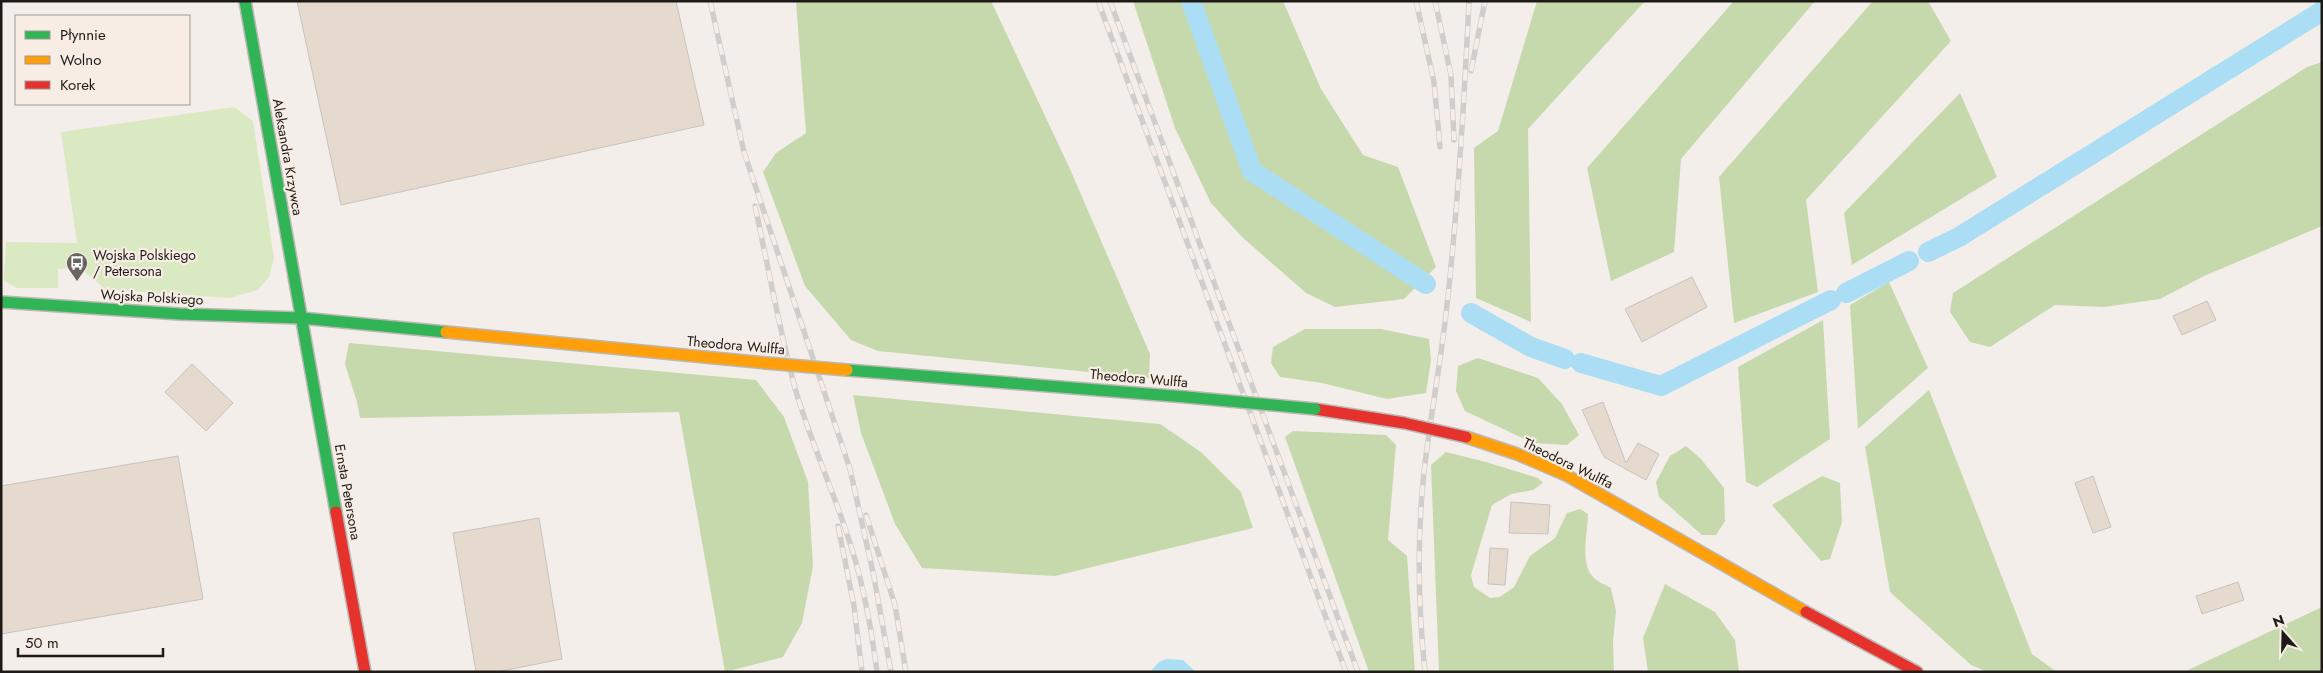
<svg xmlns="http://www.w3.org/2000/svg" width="2323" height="673" font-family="Jost,sans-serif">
	<rect width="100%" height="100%" fill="#f3eee9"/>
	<path fill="#d9e9c2" d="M234,107L253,121L274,258L269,277L258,290L229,298L105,289L80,268L58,269V288H17L4,281L6,242L77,243L61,132Z"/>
	<path fill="#c6d9ad" d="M796,1H991L1070,169L1150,354L1149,378L878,351L851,340L805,286L763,172L776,153L806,133Z
		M1133,1H1283L1321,89L1363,155L1398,167L1436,267L1404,299L1335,307L1306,293L1242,237L1211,203L1175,128Z
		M1537,1H1645L1528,129L1531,322L1476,298L1474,148L1498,131Z
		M1734,1H1815L1681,159L1674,252L1611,281L1587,168Z
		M1873,1H1928L1951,41L1806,200L1818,292L1734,323L1719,177Z
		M2322,62V226L2204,276L2160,299L2104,307L2055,305L1990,347L1970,342L1950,312L1953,293L2307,67Z
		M1960,93L1997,177L1852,265L1844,213Z
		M1889,282L1928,368L1858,429L1850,305Z
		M1823,320L1830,439L1757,487L1746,482L1738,367Z
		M1305,329H1381L1429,339L1431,360L1426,393L1387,399L1322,383L1280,377L1271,363L1273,347Z
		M349,343L756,380L784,417L808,482L813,566L802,623L783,657L725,672L679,412L360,418L357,402L345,364Z
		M1478,358L1538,378L1562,404L1579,435L1567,445L1533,443L1465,411L1456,391L1458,366Z
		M1929,390L2032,654L2057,672H1988L1971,665L1890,592L1865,447Z
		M853,395L1160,424L1201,452L1241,492L1253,528L1055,576L922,568L895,524L861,433Z
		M1293,431L1386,435L1396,445L1388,540L1407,556L1415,672H1369L1285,437Z
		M1686,446L1701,459L1724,488L1725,521L1716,535H1702L1659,497L1656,482L1670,456Z
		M1446,452L1486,462L1538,478L1543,483L1533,490L1511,494L1492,505L1471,575L1474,587L1490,598L1500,597L1514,587L1530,556L1555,538L1567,513L1580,509L1588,514C1588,533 1579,563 1594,578C1598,582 1606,585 1611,588L1616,611L1613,642L1614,672H1439L1431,465Z
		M1822,476L1840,483L1842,522L1830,559L1821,561L1772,505Z
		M1665,584L1715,612L1735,640L1739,672H1648L1643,638Z
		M2322,607V672H2189L2188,670Z"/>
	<path fill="#abdef4" d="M1166,659L1183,660L1196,672H1150L1159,662Z"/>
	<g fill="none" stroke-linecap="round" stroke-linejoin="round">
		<path stroke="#abdef4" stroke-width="20" d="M1191,1L1252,171L1426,284
			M1928,252L1959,237L2322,11
			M1846,293L1909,261
			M1471,313L1531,347L1565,359
			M1581,363L1661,386L1831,300"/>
	</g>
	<path fill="#e6d9ce" stroke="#c6c3bf" d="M297,1H676L704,125L341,205Z
		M1692,277L1707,307L1642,342L1625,309Z
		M2207,301L2216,320L2182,335L2173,316Z
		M192,364L233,403L206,431L165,392Z
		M1603,402L1626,463L1638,443L1659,454L1646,480L1604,457L1582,410Z
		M178,456L203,599L1,634V486Z
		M2093,476L2111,527L2093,533L2075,483Z
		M1511,502L1550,505L1548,534L1509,533Z
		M539,518L562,659L497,672H476L453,533Z
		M1490,548L1508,549L1505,585L1488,584Z
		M2238,582L2244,600L2202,614L2196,596Z"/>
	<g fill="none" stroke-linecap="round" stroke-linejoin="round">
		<g stroke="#bcb8b5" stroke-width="14">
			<path id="fast" d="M245,1L336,512
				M1,302L180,314L301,318L446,332
				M847,370L1186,397"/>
		</g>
		<g stroke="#bcb8b5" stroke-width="14">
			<path id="slow" d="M446,332L766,363
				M1466,437L1517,454L1566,475L1806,612"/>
		</g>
		<g stroke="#bcb8b5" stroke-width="14">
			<path id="jam" d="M1315,409L1404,423
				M336,512L365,672
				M1806,612L1917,672"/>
		</g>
		<use href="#fast" stroke="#30b455" stroke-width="11"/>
		<use href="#slow" stroke="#ff9f0a" stroke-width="11"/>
		<use href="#jam" stroke="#e5322d" stroke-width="11"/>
		<g stroke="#cfcecd" stroke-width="5.5">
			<path id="rail" d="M710,1L744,152L850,469L874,577L891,672
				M1098,1L1346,672
				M1110,1L1358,672
				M1416,1L1434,82L1440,147
				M1435,1L1451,75L1454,140
				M1471,71L1485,1
				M755,206C768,266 779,328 795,388C809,437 830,483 846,531C862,576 871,625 877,672
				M866,515L895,605L906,672
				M838,526L854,606L862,672
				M1425,672C1418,606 1417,538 1424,472C1430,419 1440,367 1446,314C1458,210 1464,106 1469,1"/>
		</g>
		<use href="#rail" stroke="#f7ede5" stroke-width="4" stroke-dasharray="11" stroke-linecap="butt"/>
		<g stroke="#bcb8b5" stroke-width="14" stroke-linecap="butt">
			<path id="fast-bridge" d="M1186,397L1315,409"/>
		</g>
		<g stroke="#bcb8b5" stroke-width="14" stroke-linecap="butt">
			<path id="slow-bridge" d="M766,363L847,370"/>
		</g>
		<g stroke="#bcb8b5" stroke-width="14" stroke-linecap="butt">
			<path id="jam-bridge" d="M1404,423L1466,437"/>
		</g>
		<use href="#fast-bridge" stroke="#30b455" stroke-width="11"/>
		<use href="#slow-bridge" stroke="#ff9f0a" stroke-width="11"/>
		<use href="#jam-bridge" stroke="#e5322d" stroke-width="11"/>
	</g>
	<defs>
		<g id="bus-pin" transform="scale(1.125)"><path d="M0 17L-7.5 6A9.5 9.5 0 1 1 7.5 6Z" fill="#696460" stroke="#f7ede5"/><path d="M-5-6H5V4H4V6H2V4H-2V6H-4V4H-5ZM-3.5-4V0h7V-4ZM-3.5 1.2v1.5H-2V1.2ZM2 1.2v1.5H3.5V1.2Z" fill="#fff"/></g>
	</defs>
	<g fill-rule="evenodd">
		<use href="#bus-pin" x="77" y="263"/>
	</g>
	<g text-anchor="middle" stroke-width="4.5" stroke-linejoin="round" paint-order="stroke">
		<g font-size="14" fill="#1e1a17" stroke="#f7ede5">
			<text transform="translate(288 157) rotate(80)" y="5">Aleksandra Krzywca</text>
			<text transform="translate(152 297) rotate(3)" y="5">Wojska Polskiego</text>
			<text transform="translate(736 345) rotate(5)" y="5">Theodora Wulffa</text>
			<text transform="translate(1139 378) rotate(5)" y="5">Theodora Wulffa</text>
			<text transform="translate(1568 463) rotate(26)" y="5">Theodora Wulffa</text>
			<text transform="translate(348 492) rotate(80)" y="5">Ernsta Petersona</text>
		</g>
		<g font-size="14" fill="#1e1a17" stroke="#f7ede5" text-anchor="start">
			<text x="93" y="260">Wojska Polskiego<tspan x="93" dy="16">/ Petersona</tspan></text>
		</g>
	</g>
	<rect width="2323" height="673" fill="none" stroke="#1e1a17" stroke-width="5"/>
	<rect x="15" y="15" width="175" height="90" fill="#f7ede5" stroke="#a09993"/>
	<rect x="25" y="31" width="25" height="8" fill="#30b455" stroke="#a09993"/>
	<text x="60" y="40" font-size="15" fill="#1e1a17">Płynnie</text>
	<rect x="25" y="56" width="25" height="8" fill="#ff9f0a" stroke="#a09993"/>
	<text x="60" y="65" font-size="15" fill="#1e1a17">Wolno</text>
	<rect x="25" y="81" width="25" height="8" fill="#e5322d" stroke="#a09993"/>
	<text x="60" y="90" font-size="15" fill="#1e1a17">Korek</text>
	<g transform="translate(2283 633) rotate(340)" stroke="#f7ede5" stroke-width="4" paint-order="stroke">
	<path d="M0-4L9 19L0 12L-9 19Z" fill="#1e1a17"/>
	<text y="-8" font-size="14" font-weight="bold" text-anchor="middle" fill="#1e1a17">N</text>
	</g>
	<path d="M18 648v8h145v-8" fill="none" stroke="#1e1a17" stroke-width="2.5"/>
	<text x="25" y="648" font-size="15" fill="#1e1a17" stroke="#f7ede5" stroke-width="4" paint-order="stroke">50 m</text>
</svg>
